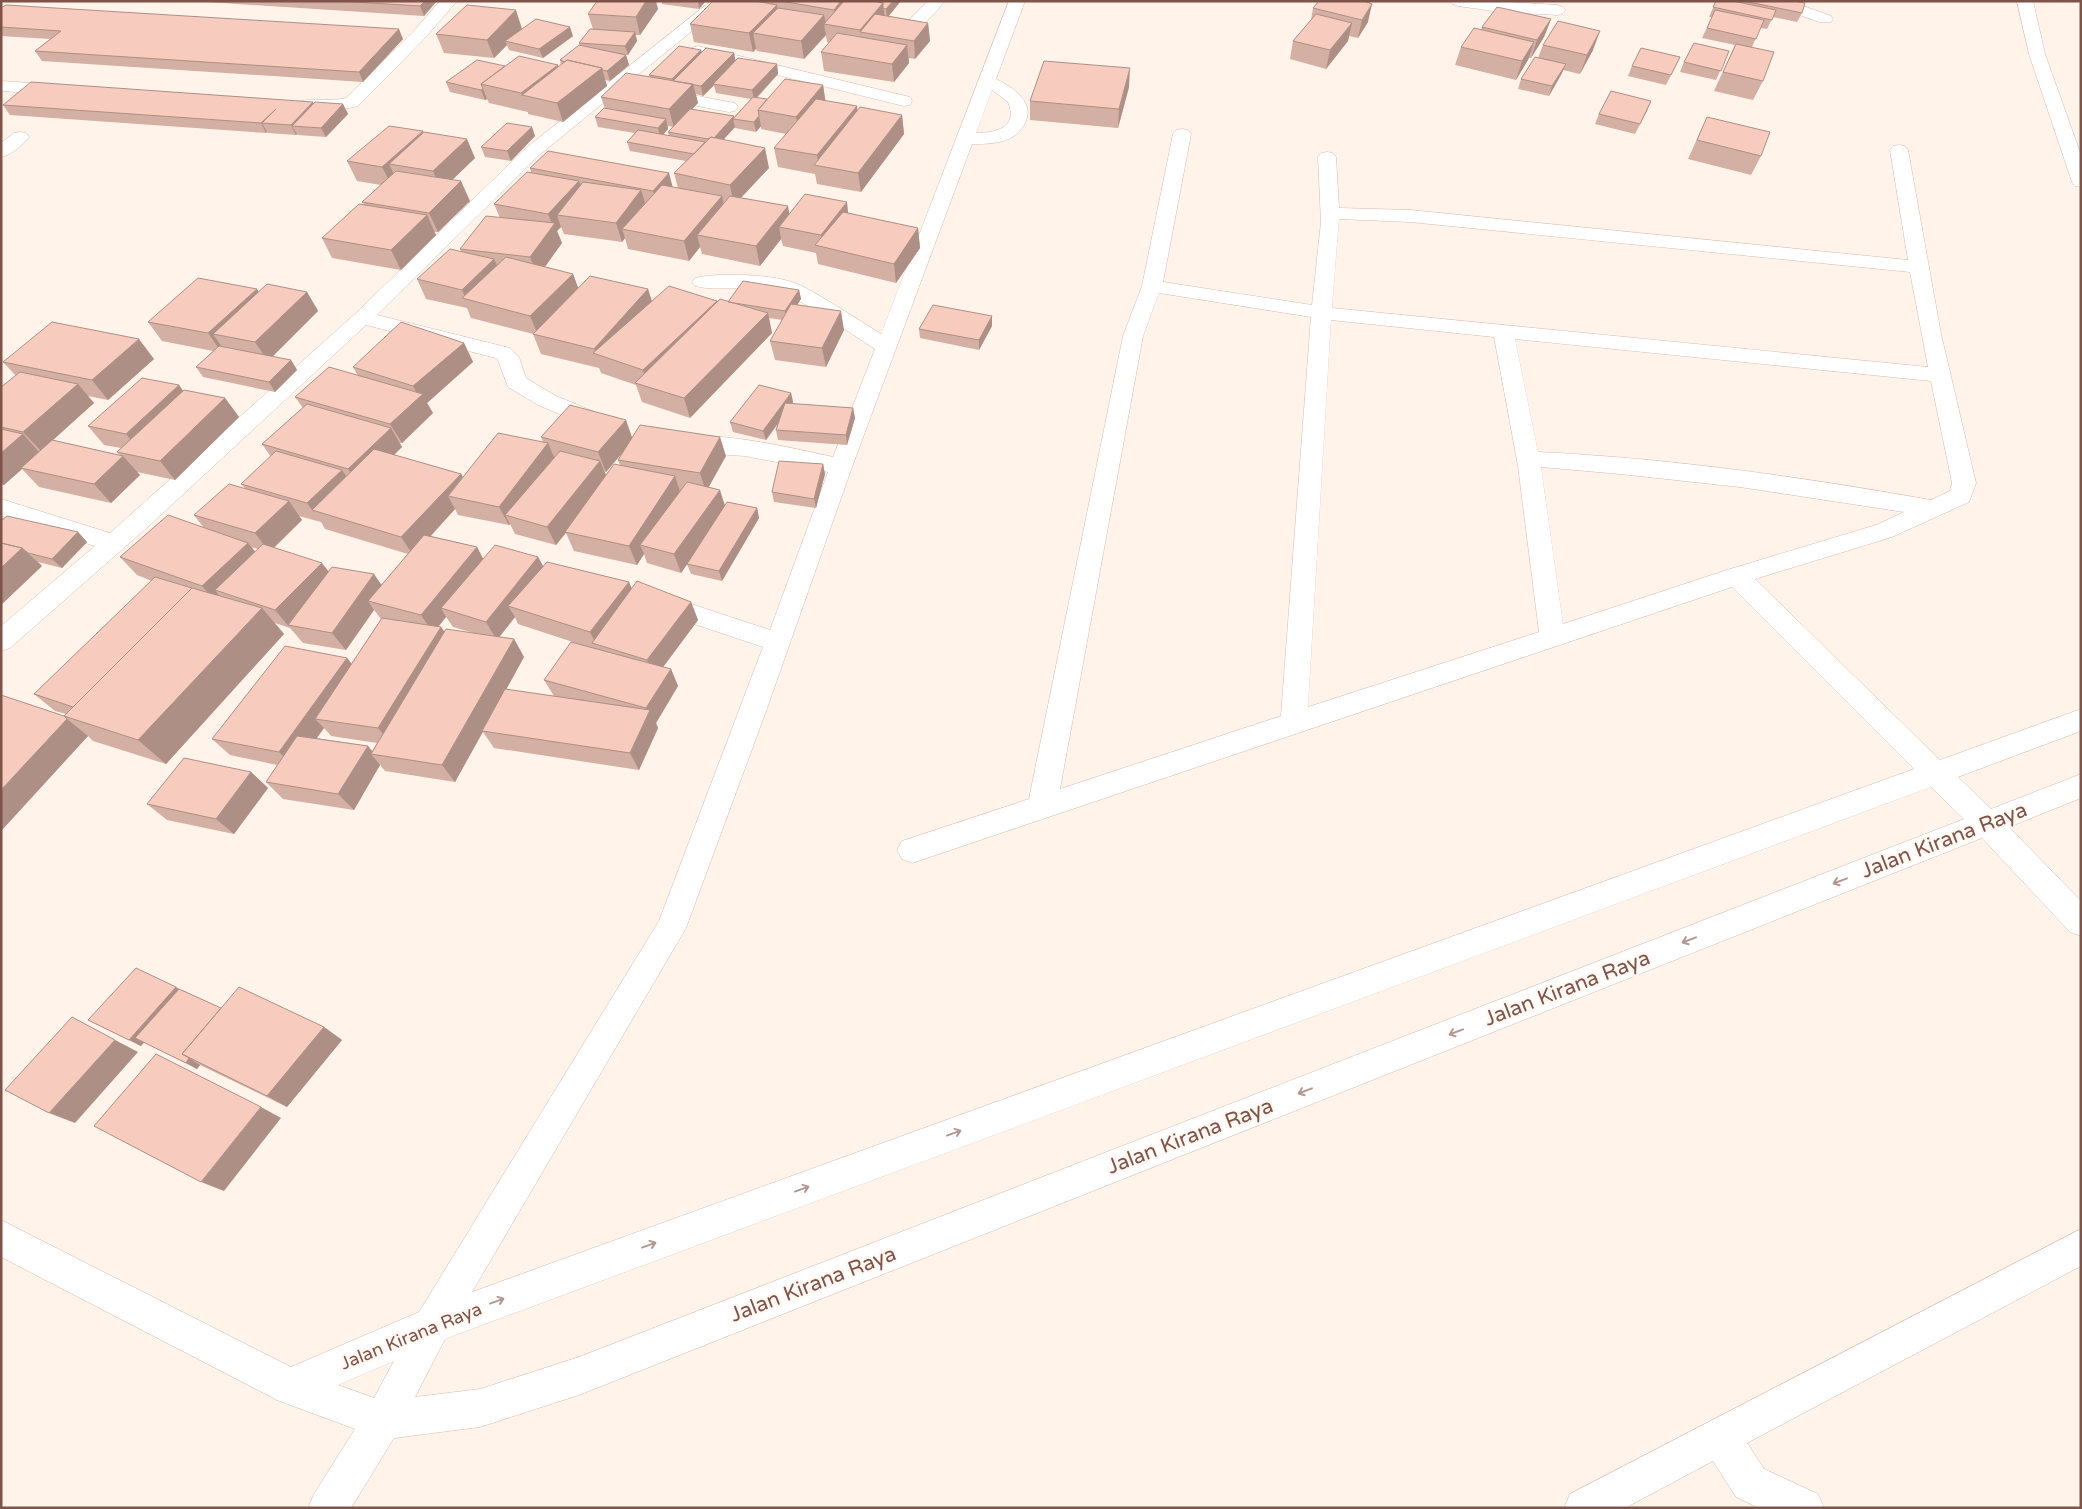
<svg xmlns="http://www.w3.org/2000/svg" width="2082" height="1509" font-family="'Varela Round',sans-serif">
	<rect width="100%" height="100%" fill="#fff3ea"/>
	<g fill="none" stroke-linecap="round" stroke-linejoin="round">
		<g stroke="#d6bab0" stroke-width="1">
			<path id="minor" d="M440,1H457L424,39L358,106L336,111L301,109L298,105L301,101C316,98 331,102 346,98L412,33Z
				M711,1H729L538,156L377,315L510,348L519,357L526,378L554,395L609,418L612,423L609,428L601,430L593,428L538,405L508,387L498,360L496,358L366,325L151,524L10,648L1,651V626L95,546L1,516V499L110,533L355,314L526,148Z
				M928,1H944L937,11L908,39H896L894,36L896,33Z
				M1009,1H1025L996,79C1013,87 1037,103 1024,125C1021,129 1018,134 1014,136C1002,144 985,144 972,144L852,467L765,714L686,928L472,1292L1914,769L1732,587L912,863L902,859L897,850L902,841L1029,799L1123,336L1142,286L1173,134L1176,130L1182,129L1188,130L1191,134L1163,282L1312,305L1321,222L1318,157L1321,153L1327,152L1333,153L1336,157L1339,208L1410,210L1908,260L1890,150L1893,146L1899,145L1905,146L1908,150L1941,334L1976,483L1969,502L1892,537L1755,579L1940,760L2081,709V731L1958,777L1991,809L2081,774V798L2009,827L2081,901V936L2070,932L1982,838L579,1395L480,1427L394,1438L351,1508H308L314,1494L355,1429L277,1400L1,1257V1220L291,1367L419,1312L659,921L763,647L652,610L648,603L652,596L661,594L770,630L828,472L745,456L686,452L678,449L675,444L678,439C714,429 796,449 833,457L875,349C848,332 797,294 768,289C744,285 718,292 695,286L692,282L695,278C720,272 779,274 802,286C829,300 855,318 881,334ZM992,90L1008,102C1019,128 995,133 976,133ZM1339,219L1410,222L1910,272L1928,367L1332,308ZM1159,293L1311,317L1281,716L1060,789L1143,336ZM1331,320L1494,337L1518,466L1539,632L1308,707ZM1515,339L1931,381L1952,483L1950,491L1931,500C1803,477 1667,458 1538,452ZM1541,467L1620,474L1740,487L1904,512L1876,525L1727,570L1563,624ZM1931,787L1964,819L579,1357L480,1389L415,1397L445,1339ZM394,1361L374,1398L338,1385Z
				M1450,1H1492L1558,5L1563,7L1566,10L1563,13L1558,15L1500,12L1458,6L1453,4Z
				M1767,1H1790L1831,16L1833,19L1831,22H1819L1770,4Z
				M2017,1H2033L2045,54L2081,155V187L2075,186L2072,182L2029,54Z
				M698,46L910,97L912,101L910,105L904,106L692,54L690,51L692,48Z
				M1,81L62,85L68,86L70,90L68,94L62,95L1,91Z
				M661,89L729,102L735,103L738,107L735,111L729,112L655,98L653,94L655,90Z
				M20,132L26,133L29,137C23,145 11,155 1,157V143L14,133Z
				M2081,1229V1266L1747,1443L1764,1469L1818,1494L1824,1508H1759L1736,1497L1713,1461L1625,1508H1564L1570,1494Z"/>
		</g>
		<use href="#minor" fill="#fff" fill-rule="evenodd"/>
	</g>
	<path fill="#d4afa3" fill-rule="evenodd" d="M191,1H437L424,16Z
		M662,1H706L699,9L662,4Z
		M713,1H900V2L889,16L928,23L930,41L915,59L909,58V63L894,82L824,71L821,52L829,43L827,42L826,35L804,59L757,51L756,49L753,52L694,42L690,24Z
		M1319,1L1368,22L1358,38L1349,36L1348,41L1326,69L1290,59L1293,41L1311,20L1313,8Z
		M1716,1L1740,3V1H1794L1802,13L1797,22L1773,17L1767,29L1760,28L1752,47L1763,81L1753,100L1714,91L1735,45L1702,38L1712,17H1709Z
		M1,8L403,39L363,82L42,61L35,51L50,39L1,36Z
		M658,9L640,35H636L637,41L628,55H626L629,65L610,81L605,80L607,86L563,122L528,114V112L489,103L487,99L485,100L450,92L446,82L505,66L558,65L559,67L561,65L560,60L580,46L579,43L593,29L588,14Z
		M1551,19L1544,37L1531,58H1529L1516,80L1455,65L1461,47L1481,29L1482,27Z
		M522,29L573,36L543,58L509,50L507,45L494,58L444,53L436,34Z
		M1543,45L1593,50L1580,74L1563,70L1562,73L1549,96L1518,89L1521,79L1538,58Z
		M701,50L702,52L735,61L777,64L778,74L757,98L767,99L823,85L825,101L857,106V111L902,115L904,134L861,192L817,184L815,174L778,167L774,148L786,134L761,129V126L756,132L735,128V127L723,140L769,168L741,198L788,206L789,214L848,213L918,228L920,248L896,283L818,264L816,253L783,246L781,239L760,266L702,254L700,247L689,261L628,249L625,238L622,242L564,234L561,227L557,231L562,243L545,267L573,274L578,288L648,289L652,301L717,302H729L799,290L801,299L797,305L844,330L826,367L775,360L770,341L782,320L769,318L772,333L690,418L642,402L636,385L601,373L599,368L541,354L533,334L471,318L467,308L426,299L417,279L461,251L460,249L500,218L494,204L531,172L530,168L678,188L674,173L686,161L630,151L627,142L635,133L598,127L595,117L605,109L601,97L650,77L649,75ZM714,85L716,93L751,99L734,117L692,109L698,103L696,94L703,96ZM668,126L673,127L668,132L669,136L663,135L668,129Z
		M1729,51L1716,80L1680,72L1684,62Z
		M1680,57L1666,85L1628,76L1632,66Z
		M1129,87L1118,128L1030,120V101Z
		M1651,101L1635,134L1595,124L1599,114Z
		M314,103L343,104L348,114L326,137L298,135L297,134L296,135L268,133L267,132L266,133L10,115L3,105Z
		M1707,117L1761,156L1751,175L1688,159Z
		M532,127L535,136L511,161L485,157L481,147Z
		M423,133L475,158L452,180L470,201L438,232H434L436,235L401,270L332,258L322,238L364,204L362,202L381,185L357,181L347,161Z
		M257,289L258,292H307L318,311L272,357L291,360L297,370L275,392L203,377L196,367L213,351L162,341L148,322Z
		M992,316V326L979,350L920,338L919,329Z
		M464,343L473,362L427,403L433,413L402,443H400L402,447L394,455L461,474L463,477L543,442L541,437H632L726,456L708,487L725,505L757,508L759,518L722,581L691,574L687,564L692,557L681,573L647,563L644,554L637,565L574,551L566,533L556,545L515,534L510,524L509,525L458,515L455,509L431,536L477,547L483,559L538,557L543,566L632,589L691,602L698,620L663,667L671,669L678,686L656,723L658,728L639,770L494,748L483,732L455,782L385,771L380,765L354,810L283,799L266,782L277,765L230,755L212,739L347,658L352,664L381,619L374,610L346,650L303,643L290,628L275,623L284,634L166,764L93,741L88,736L1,831L66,714L55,711L34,694L152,581L137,575L120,557L204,528L194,515L245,488L241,484L271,457L262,444L303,408L295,397L358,376L353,367ZM623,452L618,460L620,465L606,475L604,471L606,472ZM299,516L321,522L325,529L408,554L382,584L329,572L274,548L302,520ZM251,547L258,549L255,552ZM446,617L453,627L477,634L445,632L441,627L439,626ZM515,617L518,624L594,649L544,680L554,696L506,690L524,657L514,639L499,637ZM324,728L331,736L377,743L372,751L368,746L316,738Z
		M154,359L108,400L88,396L94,403L52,440L120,455L117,452L121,448L104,445L88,426L179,385L183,391L225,398L239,417L175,480L137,472L140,475L111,503L39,487L22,469L4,485H1V387L16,376L3,362Z
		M791,393L793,402L792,404L853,408L855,418L847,445L778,440L776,430L778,424L766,440L733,432L730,422Z
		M823,464L825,474L816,508L774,502L772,492Z
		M1,517L4,519L78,532L87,542L62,568L38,562L42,566L1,605Z
		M251,772L268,788L234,834L167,820L147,804Z
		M182,990L221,1008L324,1027L342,1040L287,1107L200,1065L197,1069L144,1042L141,1046L88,1020Z"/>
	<path fill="#ad8f85" d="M425,1H437L424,16L420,6Z
		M646,1H656L658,9L640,35L636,17Z
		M698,1H706L699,9Z
		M841,1H851L836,26L834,10Z
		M893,1H900V2L887,18L886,9Z
		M883,3L885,21L860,32L862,48L860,30Z
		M1372,4L1368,22L1358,38L1362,20Z
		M777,5L780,23L753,33L756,49L753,52L749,33Z
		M516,10L522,29L505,41L507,45L494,58L487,40Z
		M824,15L826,24H824L826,35L804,59L801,41Z
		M1551,19L1544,37L1531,58L1537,40Z
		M928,23L930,41L915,59L914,41Z
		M1352,23L1348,41L1326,69L1330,50Z
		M570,27L573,36L543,58L539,49Z
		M399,29L403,39L363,82L359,72Z
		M1600,31L1593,50L1580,74L1587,55Z
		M635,32L637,41L628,55L625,46Z
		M1534,42L1528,60L1516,80L1522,61Z
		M907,45L909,63L894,82L892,64Z
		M701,50L704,60L673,81L672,79Z
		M734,53L736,62L713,84L714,85L703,96L701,86Z
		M626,55L629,65L610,81L607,71Z
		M777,64L778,74L754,100L752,90Z
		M1566,64L1562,73L1549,96L1552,86Z
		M558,65L564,83L522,96L521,93Z
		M602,68L607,86L563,122L557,103Z
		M1130,68L1129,87L1118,128L1119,109Z
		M693,84L698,103L674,128L669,109Z
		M823,85L826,104L799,136L796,117Z
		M483,89L487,99L485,100L481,90Z
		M1651,101L1647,111L1635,134L1640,124Z
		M313,102L318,111L292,126L297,134L296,135L291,125Z
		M343,104L348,114L326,137L321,128Z
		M857,106L859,125L819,166L817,155Z
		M276,109L262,123L267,132L266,133L261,123Z
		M902,115L904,134L861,192L858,173Z
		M734,116V119H733L735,127L714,150L712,140Z
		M759,116L761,126L756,132L754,122Z
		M666,119L668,129L660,138L658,128Z
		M532,127L535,136L511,161L507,151Z
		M423,131L431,150L389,164L397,181L392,186L382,167Z
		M467,139L475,158L441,191L433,171Z
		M765,148L769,168L734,205L730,185Z
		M669,173L674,192L658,210L653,191Z
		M461,181L470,201L438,232L429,213Z
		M579,181L586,200L557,215L561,227L557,231L562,243L538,276L530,257L553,226L548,214Z
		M641,190L647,209L622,229L625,238L622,242L616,223Z
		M722,196L726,216L697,235L700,247L689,261L684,241Z
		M847,202L849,221L823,247L821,235Z
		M788,206L791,226L779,227L781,239L760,266L756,246Z
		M427,215L436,235L401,270L391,250Z
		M918,228L920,248L896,283L894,264Z
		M494,259L503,278L466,299L462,290Z
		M573,274L580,293L538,335L530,316Z
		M257,289L269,309L213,334L224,350L222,353L208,333Z
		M648,289L654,309L596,354L594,349Z
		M799,290L801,299L787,321L785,311Z
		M307,292L318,311L268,361L255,342Z
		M717,301L722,320L648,387L643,370Z
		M841,311L844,330L826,367L822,348Z
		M768,313L772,333L690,418L684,398Z
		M992,316V326L979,350V340Z
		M139,339L154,359L108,400L92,380Z
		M464,343L473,362L427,403L433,413L402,443L390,424L419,397L413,386Z
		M291,360L297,370L275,392L269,382Z
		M78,384L94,403L41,451L23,432Z
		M179,385L193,405L142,453L126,434Z
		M791,393L793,402L766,440L763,431Z
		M225,398L239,417L175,480L160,461Z
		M853,408L855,418L847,445L846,435Z
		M626,420L633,440L606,472L598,452Z
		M391,428L402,447L360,488L348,469Z
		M23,434L40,453L21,468L22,469L4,485L1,482V453Z
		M720,437L726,456L706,492L700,473Z
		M548,443L556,462L505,515L510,524L509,525L499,507Z
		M123,456L140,475L111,503L94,484Z
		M600,461L608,480L556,545L547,527Z
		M823,464L825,474L816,508L814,499Z
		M342,470L355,489L312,510L307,503Z
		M461,474L471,493L448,496L455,509L413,555L401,537Z
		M675,476L681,495L640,545L644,554L637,565L629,546Z
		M720,490L726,509L681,573L674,554Z
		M289,501L302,520L269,552L255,533Z
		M757,508L759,518L722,581L719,571Z
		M78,532L87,542L62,568L52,559Z
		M248,543L263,561L215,590L222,600L218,604L202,586Z
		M477,547L487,566L441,608L446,617L433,633L421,615Z
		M22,548L42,566L1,605V568Z
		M538,557L548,575L508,606L515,617L497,640L486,622Z
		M322,563L336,581L288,625L290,628L275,610Z
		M374,574L387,593L368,601L374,610L346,650L332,633Z
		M629,582L637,600L596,644L590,632Z
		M691,602L698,620L655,678L647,660Z
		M262,608L284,634L166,764L138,740Z
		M441,627L453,645L392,745L378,728Z
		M514,639L524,657L455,782L442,765Z
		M347,658L361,676L315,719L324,728L295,769L279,752Z
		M671,669L678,686L656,723L658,728L639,770L630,753L649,713L646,708Z
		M67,719L88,736L1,831V790Z
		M368,746L375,755L371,754L380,765L354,810L338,794Z
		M251,772L268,788L234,834L216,819Z
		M176,987L187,994L141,1046L129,1040Z
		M324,1027L342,1040L287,1107L267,1096Z
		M115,1040L138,1052L75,1123L49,1113Z
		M189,1058L200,1065L197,1069L186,1063Z
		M261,1107L281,1118L224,1191L201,1182Z"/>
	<path fill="#f7ccbe" stroke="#ad8f85" d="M339,1H425L420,6Z
		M597,1H646L636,17L588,14Z
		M713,1H755L777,5L749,33L690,24Z
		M780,1H841L834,10Z
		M844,1H874L883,3L860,30L824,24Z
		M874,1H893L886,9L883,8V3Z
		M1319,1H1364L1372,4L1362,20L1313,8Z
		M1716,1H1733L1776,10L1772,20L1713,7Z
		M1744,1H1794L1805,3L1802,13Z
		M6,5L399,29L359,72L35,51L61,31L1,27V8Z
		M467,5L516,10L487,40L436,34Z
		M1497,7L1551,19L1537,40L1482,27Z
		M778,8L824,15L801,41L753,33Z
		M1715,10L1764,20L1756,39L1707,28Z
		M875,14L928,23L914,41L860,32Z
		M1316,14L1352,23L1330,50L1293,41Z
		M536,19L570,27L539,49L505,41Z
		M1558,21L1600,31L1587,55L1543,45Z
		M1474,28L1534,42L1522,61L1461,47Z
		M590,29L635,32L625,46L579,43Z
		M837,33L907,45L892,64L821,52Z
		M1694,43L1729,51L1721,71L1684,62Z
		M1736,44L1774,52L1763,81L1723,72Z
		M579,45L626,55L607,71L602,70V68L567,60L565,62L560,60Z
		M679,46L701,50L672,79L649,75Z
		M706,48L734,53L701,86L673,81Z
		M1641,48L1680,57L1671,75L1632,66Z
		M519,56L558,65L521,93L481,84Z
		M1535,57L1566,64L1552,86L1521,79Z
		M738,58L777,64L752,90L713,84Z
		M477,60L505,66L481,84L483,89L481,90L446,82Z
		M567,60L602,68L557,103L522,95Z
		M1044,61L1130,68L1119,109L1030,101Z
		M626,73L693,84L669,109L601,97Z
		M785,79L823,85L796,117L758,110Z
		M31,82L313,102L291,125L262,123L276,109L261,123L3,105Z
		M1611,91L1651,101L1640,124L1599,114Z
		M753,97L767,99L758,110L759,116L754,122L733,119Z
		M816,99L857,106L817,155L774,148Z
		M315,102L343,104L321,128L292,126Z
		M860,107L902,115L858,173L814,165Z
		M604,108L666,119L658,128L595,117Z
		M690,109L734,116L714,138L711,137L708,139L668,132Z
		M1707,117L1770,132L1761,156L1697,140Z
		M507,123L532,127L507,151L481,147Z
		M389,126L423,131L382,167L347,161Z
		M638,130L705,142L694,154L627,142Z
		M424,132L467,139L433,171L389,164Z
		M711,137L765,148L730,185L674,173Z
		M548,151L669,173L653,191L530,168Z
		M396,171L461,181L429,213L362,202Z
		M527,172L579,181L548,214L494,204Z
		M583,182L641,190L616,223L557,215Z
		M662,185L722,196L684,241L622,229Z
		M805,194L847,202L821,235L779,227Z
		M730,196L788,206L756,246L697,235Z
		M359,204L427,215L391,250L322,238Z
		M843,212L918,228L894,264L815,245Z
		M486,216L555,223L530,257L460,249Z
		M450,249L494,259L462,290L417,279Z
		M506,257L573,274L530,316L462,298Z
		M590,276L648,289L594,349L533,334Z
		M198,278L257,289L208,333L148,322Z
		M743,281L799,290L785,311L728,302Z
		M267,284L307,292L255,342L213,334Z
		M669,286L717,301L643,370L593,353Z
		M720,299L768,313L684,398L635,383Z
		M791,304L841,311L822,348L770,341Z
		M933,305L992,316L979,340L919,329Z
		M52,322L139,339L92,380L3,362Z
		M401,322L464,343L413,386L353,367Z
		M219,346L291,360L269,382L196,367Z
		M329,367L423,394L390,424L295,397Z
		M20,372L78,384L23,432L1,427V387Z
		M142,378L179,385L126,434L88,426Z
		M759,385L791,393L763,431L730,422Z
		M184,390L225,398L160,461L117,452Z
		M785,403L853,408L846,435L776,430Z
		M307,404L391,428L348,469L262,444Z
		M570,405L626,420L598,452L541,437Z
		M640,425L720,437L700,473L618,460Z
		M1,429L23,434L1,453Z
		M498,433L548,443L499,507L448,496Z
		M52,440L123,456L94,484L21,468Z
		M374,449L461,474L401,537L312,510Z
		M276,451L342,470L307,503L241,484Z
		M560,451L600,461L547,527L505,515Z
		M779,461L823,464L814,499L772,492Z
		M614,464L675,476L629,546L565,532Z
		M687,482L720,490L674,554L640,545Z
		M229,484L289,501L255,533L194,515Z
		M727,502L757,508L719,571L687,564Z
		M168,515L248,543L202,586L120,557Z
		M7,516L78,532L52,559L28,553L22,548L1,543V521Z
		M424,535L477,547L421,615L368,601Z
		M1,543L22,548L1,568Z
		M263,544L322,563L275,610L215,590Z
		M495,545L538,557L486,622L441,608Z
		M547,562L629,582L590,632L508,606Z
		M332,567L374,574L332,633L288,625Z
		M155,577L192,588L73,707L34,694Z
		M637,581L691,602L647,660L592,643Z
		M192,588L262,608L138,740L64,716Z
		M382,618L441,627L378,728L315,719Z
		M446,629L514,639L442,765L371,754Z
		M571,642L671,669L646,708L544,680Z
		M285,646L347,658L279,752L212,739Z
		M505,689L650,710L630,753L482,731Z
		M1,695L64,716L67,719L1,790Z
		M297,736L368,746L338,794L266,782Z
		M184,758L251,772L216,819L147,804Z
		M136,968L176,987L129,1040L88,1020Z
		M239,987L324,1027L267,1096L182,1054Z
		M179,989L221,1008L182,1054L189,1058L186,1063L135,1038Z
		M72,1017L115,1040L49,1113L5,1090Z
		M156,1054L261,1107L201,1182L94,1126Z"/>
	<defs><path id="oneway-shaft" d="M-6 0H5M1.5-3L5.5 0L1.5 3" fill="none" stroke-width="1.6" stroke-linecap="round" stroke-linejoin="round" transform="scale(1.25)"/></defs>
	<g stroke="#b29892">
		<use href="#oneway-shaft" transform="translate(1840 881) rotate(159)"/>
		<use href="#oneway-shaft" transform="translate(1689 940) rotate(159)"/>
		<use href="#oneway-shaft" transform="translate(1456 1032) rotate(159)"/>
		<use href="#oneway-shaft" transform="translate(1305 1091) rotate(159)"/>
		<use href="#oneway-shaft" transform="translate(954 1133) rotate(-20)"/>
		<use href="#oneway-shaft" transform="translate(802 1189) rotate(-20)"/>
		<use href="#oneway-shaft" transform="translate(649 1245) rotate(-20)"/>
		<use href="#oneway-shaft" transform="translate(497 1301) rotate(-20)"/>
	</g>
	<g text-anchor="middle" stroke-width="5" stroke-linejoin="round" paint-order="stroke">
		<g font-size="18" fill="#7e5349" stroke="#fff8f3">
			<text transform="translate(411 1336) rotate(-22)" y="6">Jalan Kirana Raya</text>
		</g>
		<g font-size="21" fill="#7e5349" stroke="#fff8f3">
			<text transform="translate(1944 840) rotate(-21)" y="7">Jalan Kirana Raya</text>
			<text transform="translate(1567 988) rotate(-21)" y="7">Jalan Kirana Raya</text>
			<text transform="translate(1190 1136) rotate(-21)" y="7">Jalan Kirana Raya</text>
			<text transform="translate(813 1284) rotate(-21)" y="7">Jalan Kirana Raya</text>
		</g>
	</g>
	<rect width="2082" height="1509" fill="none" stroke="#7e5349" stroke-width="5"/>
</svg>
